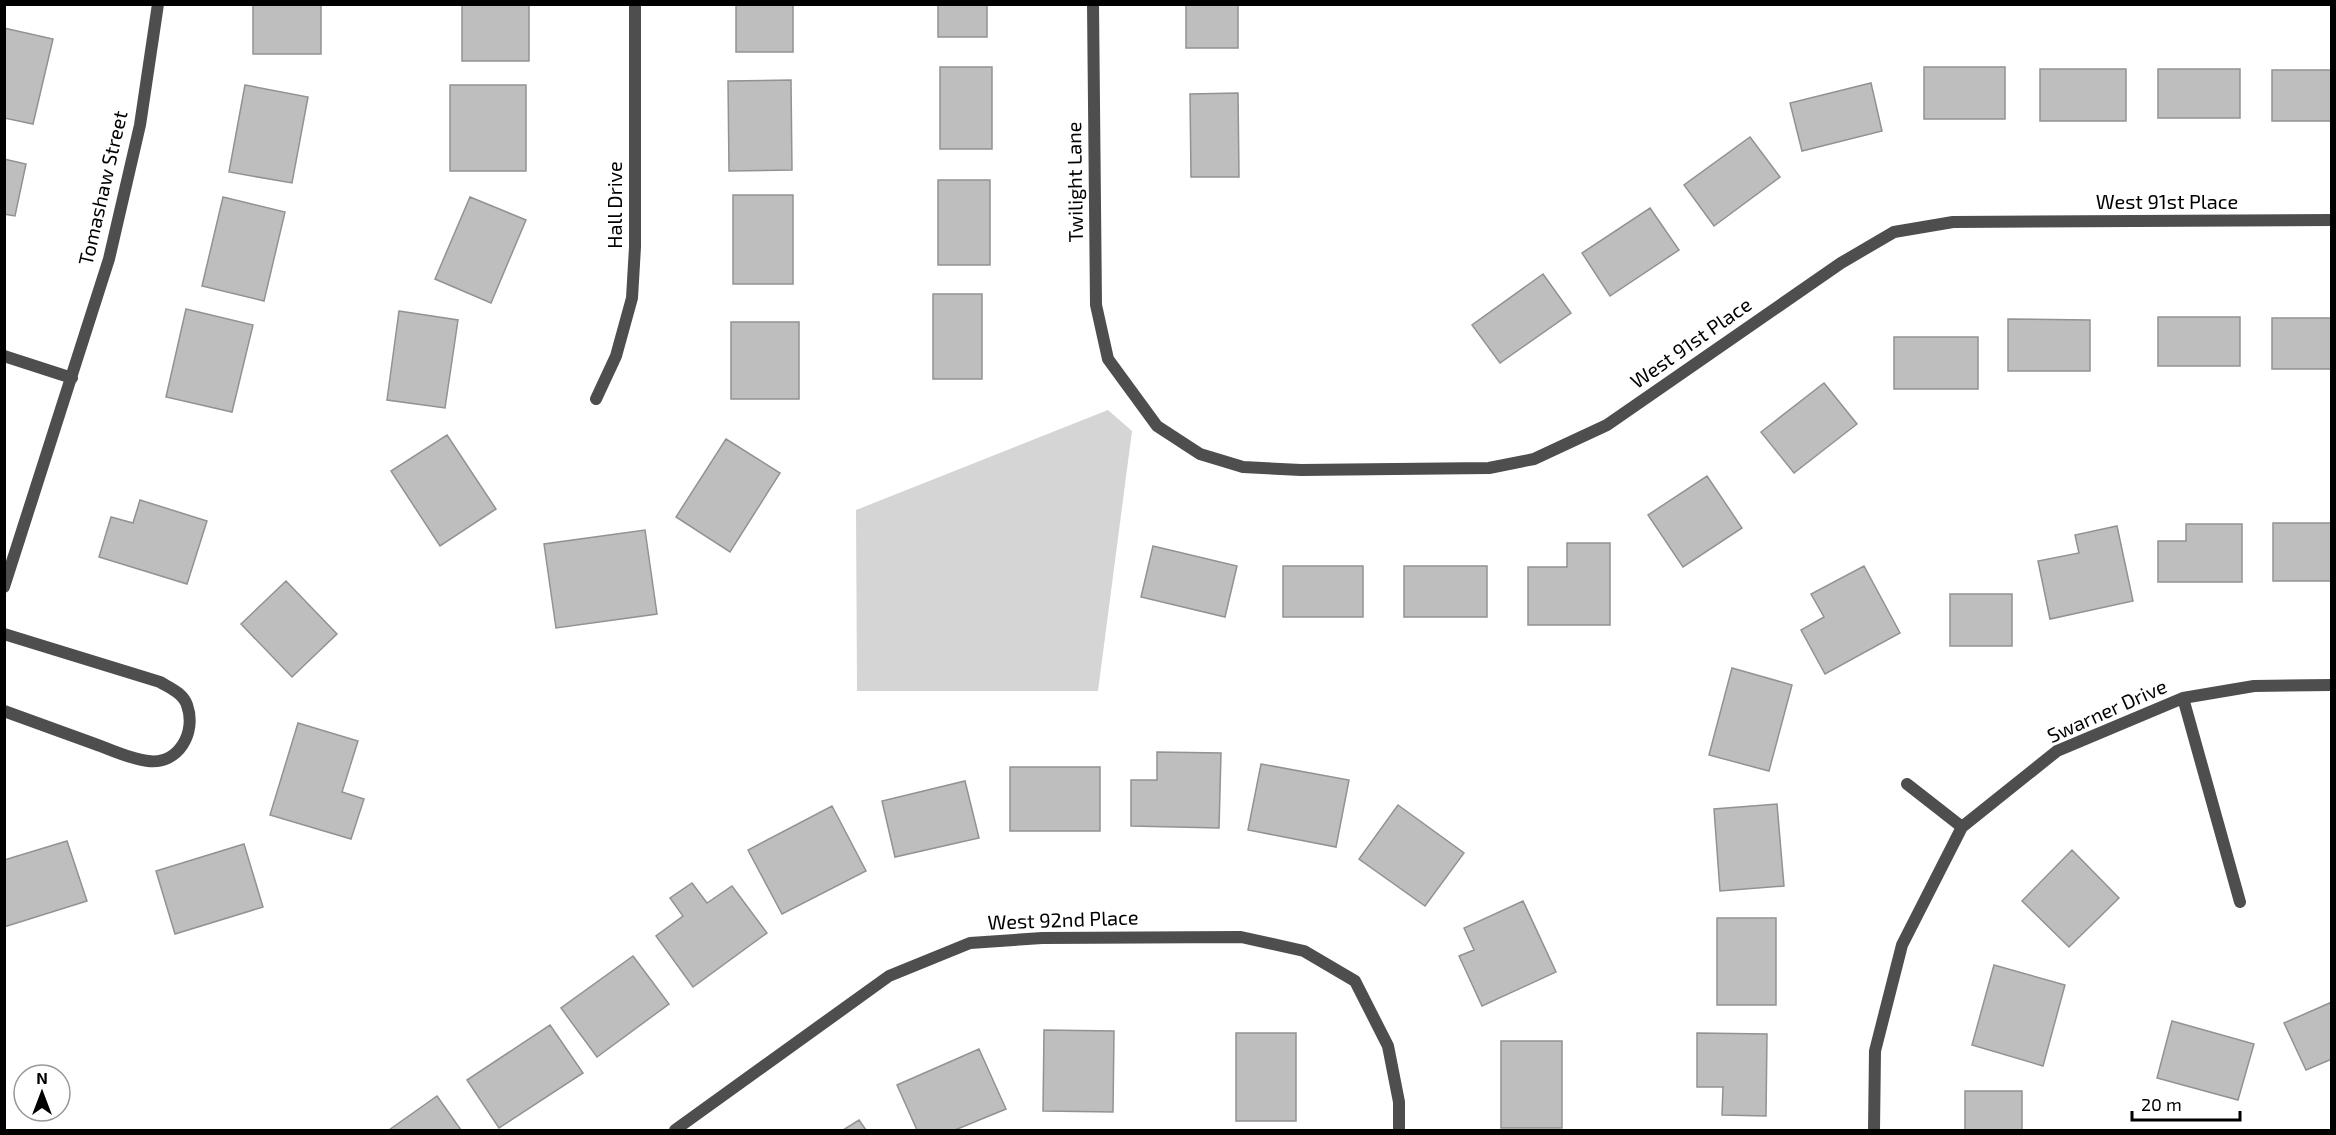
<svg xmlns="http://www.w3.org/2000/svg" width="2336" height="1135" font-family="'Exo 2',sans-serif">
	<rect width="100%" height="100%" fill="#fff"/>
	<path fill="#d5d5d5" d="M1108,410L1132,431L1098,691H857L856,510Z"/>
	<path fill="#bebebe" stroke="#929292" stroke-width="1.5" d="M253,4H321V54H253Z
		M462,4H529V61H462Z
		M736,4H793V52H736Z
		M938,4H987V37H938Z
		M1186,4H1238V48H1186Z
		M4,28L53,39L33,124L4,118Z
		M940,67H992V149H940Z
		M1924,67H2005V119H1924Z
		M2040,69H2126V121H2040Z
		M2158,69H2240V118H2158Z
		M2272,70H2332V121H2272Z
		M791,80L792,170L729,171L728,81Z
		M1871,83L1882,131L1802,151L1790,103Z
		M245,85L308,97L292,183L229,172Z
		M450,85H526V171H450Z
		M1238,93L1239,177H1191L1190,94Z
		M1750,137L1780,177L1714,226L1684,185Z
		M4,159L26,164L15,216L4,214Z
		M938,180H990V265H938Z
		M733,195H793V284H733Z
		M223,197L285,212L264,301L202,286Z
		M470,197L526,220L491,303L435,279Z
		M1650,208L1679,250L1610,296L1582,253Z
		M1543,274L1571,313L1500,363L1472,325Z
		M933,294H982V379H933Z
		M186,309L253,325L232,412L166,397Z
		M399,311L458,320L445,408L387,400Z
		M2158,317H2240V366H2158Z
		M2272,318H2332V369H2272Z
		M2008,319L2090,320V371H2008Z
		M731,322H799V399H731Z
		M1894,337H1978V389H1894Z
		M1824,383L1857,424L1794,473L1761,432Z
		M447,435L496,509L440,546L391,471Z
		M726,439L780,473L730,552L676,517Z
		M1707,476L1742,528L1683,567L1648,515Z
		M140,500L207,521L187,584L99,557L111,517L133,523Z
		M2273,523H2332V581H2273Z
		M2186,524H2242V582H2158V541H2186Z
		M2117,526L2133,601L2050,619L2038,561L2079,553L2075,535Z
		M645,530L657,614L556,628L544,544Z
		M1567,543H1610V625H1528V567H1567Z
		M1153,546L1237,566L1225,617L1141,597Z
		M1283,566H1363V617H1283Z
		M1404,566H1487V617H1404Z
		M1864,566L1900,633L1825,674L1801,630L1824,617L1811,594Z
		M286,581L337,634L292,677L241,624Z
		M1950,594H2012V646H1950Z
		M1732,668L1792,685L1769,771L1709,755Z
		M298,723L358,741L342,792L364,799L351,839L270,815Z
		M1157,752L1221,753L1219,828L1131,826V780H1157Z
		M1261,764L1349,780L1336,847L1248,830Z
		M1010,767H1100V831H1010Z
		M965,781L979,838L895,857L882,801Z
		M1777,804L1784,886L1720,891L1714,809Z
		M1398,805L1464,853L1425,906L1359,859Z
		M832,806L866,871L782,914L748,850Z
		M67,841L87,901L4,927V860Z
		M244,844L263,907L175,934L156,871Z
		M2072,850L2119,898L2069,947L2022,901Z
		M692,883L707,903L732,886L767,933L693,987L656,936L683,916L670,898Z
		M1523,901L1556,972L1482,1006L1459,956L1474,950L1464,928Z
		M1717,918H1776V1005H1717Z
		M633,956L669,1004L597,1057L561,1008Z
		M1994,965L2065,985L2043,1066L1972,1045Z
		M2332,1002V1059L2306,1070L2284,1023Z
		M2172,1021L2254,1044L2238,1100L2157,1078Z
		M550,1025L583,1073L499,1128L467,1080Z
		M1044,1030L1114,1031L1113,1112L1043,1111Z
		M1236,1033H1296V1121H1236Z
		M1697,1033L1767,1034L1766,1116L1722,1115L1723,1087H1697Z
		M1501,1041H1562V1128H1501Z
		M979,1049L1006,1109L955,1130H917L897,1085Z
		M1965,1091H2022V1130H1965Z
		M437,1096L461,1130H389Z
		M859,1120L866,1130H843Z"/>
	<g fill="none" stroke-linecap="round" stroke-linejoin="round">
		<path stroke="#4e4e4e" stroke-width="12" d="M1093,4L1096,305L1108,359L1157,426L1200,454L1243,467L1301,470L1489,468L1534,459L1607,425L1841,263L1894,232L1953,222L2332,220
			M4,356L72,378
			M596,399L616,356L632,298L635,247V4
			M4,587L109,259L140,125L158,4
			M4,634L160,682C170,688 183,693 187,705C197,733 178,765 148,761C130,759 112,750 95,744C65,733 35,722 4,711
			M2183,698L2240,902
			M1907,784L1962,827
			M675,1130L889,976L970,943L1042,938L1241,937L1304,951L1355,981L1388,1046L1399,1102V1130
			M1874,1130L1875,1051L1902,945L1962,827L2057,751L2183,698L2254,686L2332,685"/>
	</g>
	<g text-anchor="middle" stroke-width="4.5" stroke-linejoin="round" paint-order="stroke">
		<g font-size="20" fill="#000" stroke="#fff">
			<text transform="translate(1075 182) rotate(-91)" y="7">Twilight Lane</text>
			<text transform="translate(103 188) rotate(-77)" y="7">Tomashaw Street</text>
			<text x="2167" y="209">West 91st Place</text>
			<text transform="translate(615 205) rotate(-90)" y="7">Hall Drive</text>
			<text transform="translate(1691 343) rotate(-35)" y="7">West 91st Place</text>
			<text transform="translate(2107 711) rotate(-24)" y="7">Swarner Drive</text>
			<text transform="translate(1063 920) rotate(-2)" y="7">West 92nd Place</text>
		</g>
	</g>
	<rect width="2336" height="1135" fill="none" stroke="#000000" stroke-width="12"/>
	<g transform="translate(42 1093)"><circle r="28" fill="#ffffff" stroke="#999999" stroke-width="1.5"/>
	<path d="M0-4.5L10 22L0 15L-10 22Z" fill="#000000"/>
	<text y="-9" font-size="16" font-weight="bold" text-anchor="middle" fill="#000000">N</text>
	</g>
	<path d="M2132 1111v9h108v-9" fill="none" stroke="#000000" stroke-width="3"/>
	<text x="2141" y="1111" font-size="18" fill="#000000" stroke="#ffffff" stroke-width="4.5" paint-order="stroke">20 m</text>
</svg>
